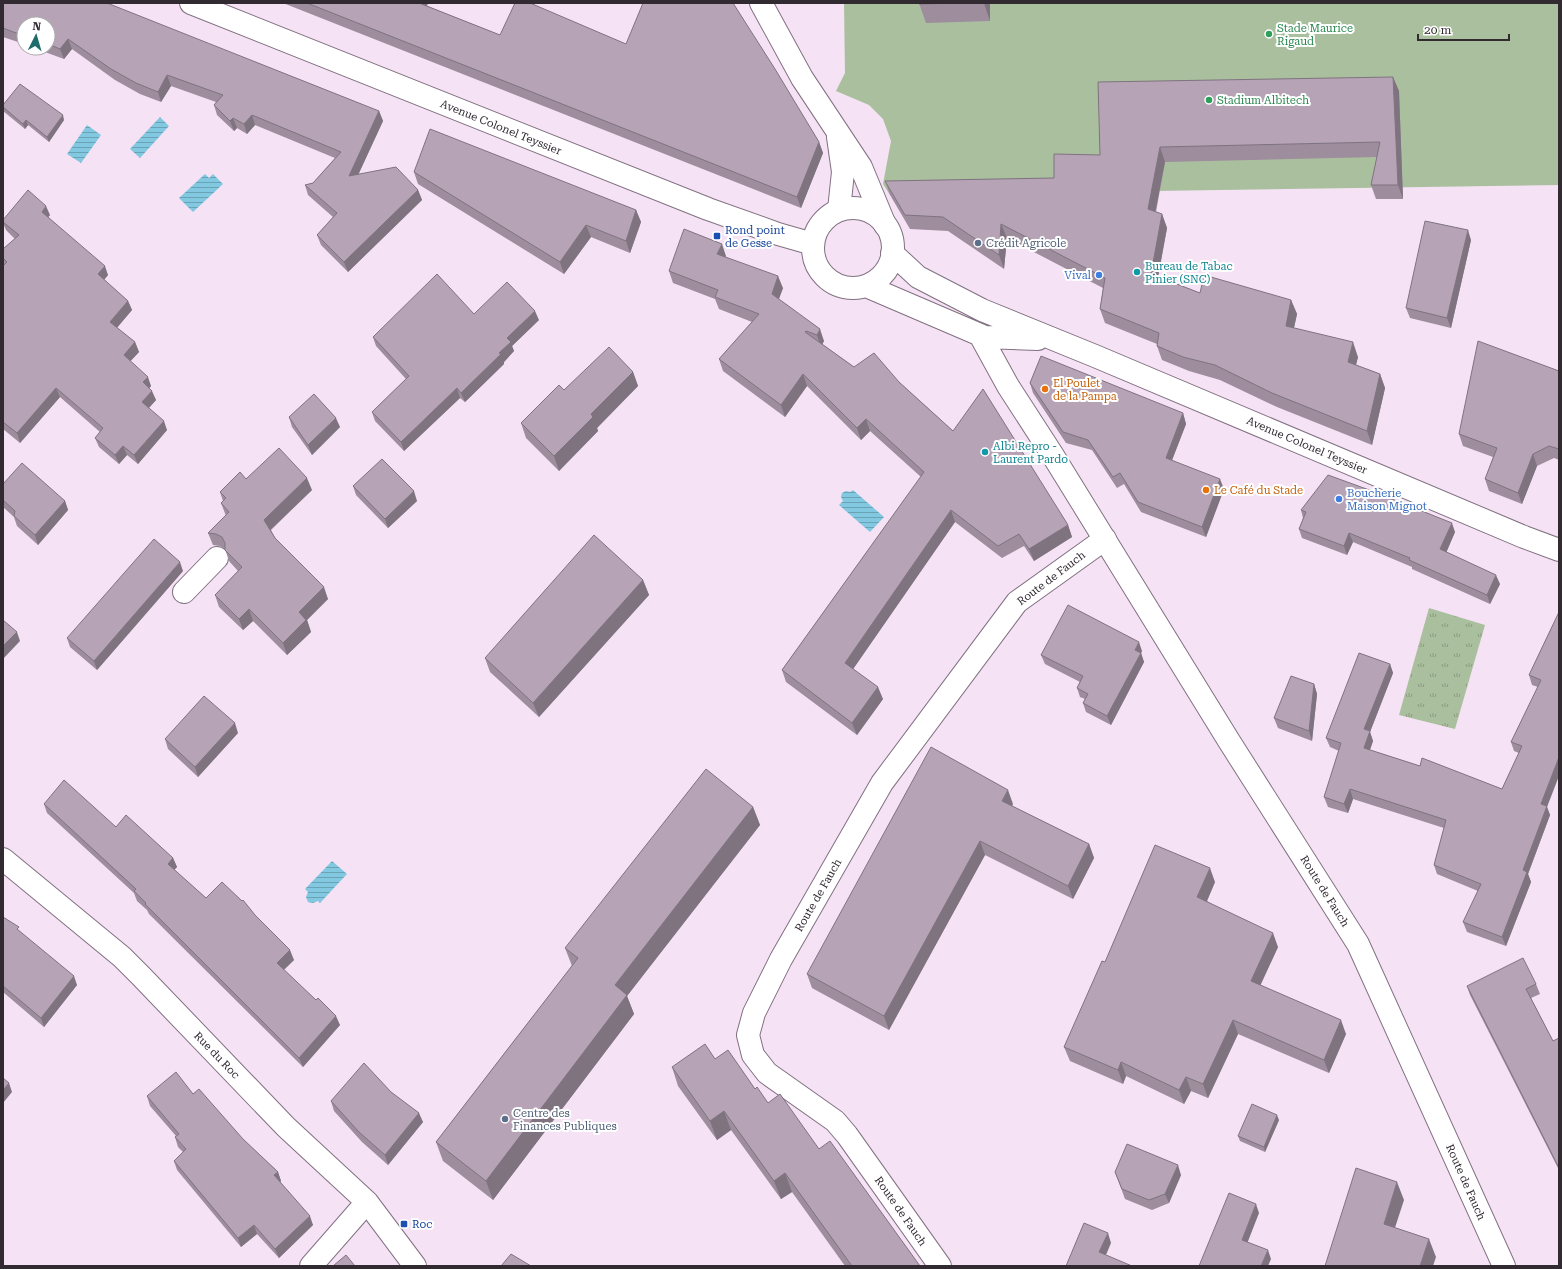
<svg xmlns="http://www.w3.org/2000/svg" width="1562" height="1269" font-family="'Roboto Serif',serif">
	<defs>
		<pattern id="grass-tufts" width="24" height="20" patternUnits="userSpaceOnUse"><rect width="24" height="20" fill="#aabf9e"/><path d="M3 7l-1-3M5 7V3M7 7l1-3M15 17l-1-3M17 17v-4M19 17l1-3" fill="none" stroke="#8b9b81"/></pattern>
		<pattern id="water-rules" width="6" height="5" patternUnits="userSpaceOnUse"><rect width="6" height="5" fill="#81c8e0"/><path d="M0 2.5h6" fill="none" stroke="#6aa3b6"/></pattern>
	</defs>
	<rect width="100%" height="100%" fill="#f5e2f5"/>
	<path fill="url(#grass-tufts)" d="M1429,608L1485,625L1455,729L1399,715Z"/>
	<path fill="#aabf9e" d="M844,3H1559V185L890,195L883,184L891,141L883,119L869,105L836,91L845,73Z"/>
	<path fill="url(#water-rules)" d="M160,117L169,126L140,158L130,149Z
		M87,125L101,135L81,163L67,154Z
		M205,174L209,178L213,174L223,184L193,212L179,198Z
		M853,490L884,517L870,532L839,505L843,501L841,497L842,493L846,491L850,492Z
		M332,861L347,874L320,903L318,901L313,903L308,902L306,897L308,892L305,889Z"/>
	<g fill="none" stroke-linecap="round" stroke-linejoin="round">
		<g stroke="#817181" stroke-width="24">
			<path id="street" d="M761,3L802,78L861,167L885,225
				M838,137L843,172L839,210
				M184,592L217,558
				M3,859L122,957L141,976L286,1127L367,1202L415,1266
				M311,1266L367,1202
				M940,1266L847,1135L835,1121L767,1073L753,1055L748,1035L754,1013L781,959L882,783L1017,602L1105,539"/>
		</g>
		<g stroke="#817181" stroke-width="24">
			<path id="secondary" d="M191,3L708,209L778,234L813,244
				M813 248a40 40 0 1 1 80 0a40 40 0 1 1-80 0Z
				M892,253L918,277L982,310L1095,356L1524,537L1559,550
				M866,286L985,337L1038,339
				M980,335L1008,386L1052,454L1229,741L1358,944L1504,1266"/>
		</g>
		<use href="#street" stroke="#fff" stroke-width="22"/>
		<use href="#secondary" stroke="#fff" stroke-width="22"/>
	</g>
	<path fill="#9d8d9d" d="M3,3L379,111L383,121L358,175L418,190L422,200L348,272L321,245L317,235L333,217L308,195L305,185L313,183L335,158L255,125L247,134L237,128L234,131L217,115L214,105L216,102L171,86L161,102L140,94L115,80L72,49L64,59L34,48H48V24H24V44L3,37Z
		M283,3H428L427,6L500,35L819,142L823,153L801,208Z
		M919,3H990V21L926,23Z
		M1393,77L1399,91L1403,199H1376L1371,185L1377,157L1165,162L1156,212L1162,214L1167,228L1158,277L1200,293L1291,300L1297,314L1294,328L1358,357L1356,365L1380,374L1385,388L1372,445L1277,407L1220,380L1189,371L1162,360L1157,346V344L1105,323L1100,309L1103,288L1007,238L1004,269L948,231L910,229L890,195L885,181L1054,178L1100,155Z
		M3,105L64,120L49,142L28,125L25,129L3,111Z
		M414,172L636,210L641,222L630,253L591,237L564,274L418,184Z
		M50,215L48,217L108,275L104,280L128,301L132,310L117,328L135,342L139,352L130,361L151,386L149,388L156,400L149,408L167,430L138,464L127,455L119,464L99,447L95,438L100,432L60,397L20,443L3,429V266H4L3,265V249L15,239L6,230L3,223V220Z
		M1471,240L1451,328L1410,318L1406,308Z
		M726,256L725,257L783,288L779,299L824,341L822,344L854,367L899,382L953,431L1068,525L1072,537L1034,561L1024,546L1002,558L955,522L853,669L883,699L857,735L786,682L782,670L921,477L870,431L861,440L807,386L785,417L723,371L719,359L752,322L719,309L715,299L673,283L669,271Z
		M474,314L539,320L512,346L514,351L504,362V364L465,402L460,398L404,451L375,421L372,412L406,379L376,346L373,337Z
		M1559,371V460L1554,458L1537,466L1522,504L1489,491L1485,479L1493,457L1463,446L1459,434Z
		M633,372L638,386L597,428L598,431L559,471L526,438L521,423L564,390Z
		M1030,383L1183,413L1186,424L1172,460L1224,489L1206,537L1141,512L1124,484L1117,488L1092,450L1066,443L1033,393Z
		M289,417L340,427L312,455L292,427Z
		M246,479L312,490L271,530L275,538L328,599L307,620L311,632L287,655L253,621L243,630L219,607L215,595L238,571L229,561L225,549L220,546L213,545L208,533L226,516L221,503L223,501L220,492Z
		M3,484L65,501L68,510L38,545L17,526L14,517L3,507Z
		M353,486L417,501L388,528L356,495Z
		M1301,510L1455,532L1446,552L1500,584L1490,604L1412,569V567L1353,542L1347,555L1302,538L1299,529L1303,518Z
		M183,571L97,670L70,647L67,638Z
		M643,580L649,595L539,717L490,672L485,658Z
		M1559,612L1547,807L1550,815L1528,874L1531,882L1506,946L1467,932L1463,922L1478,891L1437,874L1434,865L1444,828L1353,799L1348,813L1328,807L1324,797L1339,751L1330,747L1326,738L1390,664L1393,673L1370,732L1373,741L1370,750L1420,766L1502,789L1519,753L1514,751L1511,742L1538,687L1532,685L1529,675Z
		M1142,651L1141,653L1144,662L1111,725L1086,712L1083,703L1085,699L1080,697L1077,688L1080,682L1045,664L1041,655Z
		M1314,684L1317,694L1312,741L1278,728L1274,718Z
		M238,733L198,777L168,749L165,739Z
		M44,804L116,827L173,858L177,867L174,870L206,898L294,960L284,970L340,1025L303,1067L149,914L147,910L137,901L134,893L47,813Z
		M1013,804L1012,806L1089,844L1094,858L1073,899L985,855L889,1030L812,988L807,974Z
		M753,807L760,825L627,996L634,1014L493,1200L443,1161L436,1142L572,966L565,948Z
		M1215,882L1207,901L1278,947L1260,985L1346,1034L1329,1073L1238,1034L1208,1098L1191,1091L1184,1104L1126,1076L1123,1084L1070,1061L1064,1047L1105,962Z
		M3,917L20,932L77,985L44,1027L3,992Z
		M1536,984L1540,994L1531,998L1553,1041L1559,1038V1170L1470,995L1467,986Z
		M715,1059L755,1089L768,1103L819,1149L920,1266H845L792,1192L781,1199L731,1130L717,1140L678,1086L672,1067Z
		M391,1092L423,1122L388,1165L362,1142L334,1111L331,1101Z
		M193,1094L278,1172L281,1181L280,1182L313,1225L279,1258L257,1234L241,1247L177,1170L174,1161L183,1152L178,1147L175,1137L176,1136L150,1106L147,1096Z
		M1279,1120L1265,1152L1240,1141L1238,1136Z
		M1115,1172L1181,1175L1169,1203L1152,1210L1125,1199Z"/>
	<path fill="#7f737f" d="M419,3H428L423,14Z
		M984,3H990V21Z
		M68,39L72,49L64,59L60,49Z
		M167,75L171,86L161,102L158,92Z
		M1393,77L1399,91L1403,199L1398,185Z
		M379,111L383,121L353,186L349,176Z
		M63,115L64,120L49,142L47,137Z
		M252,115L255,125L247,134L244,124Z
		M233,118L237,128L234,131L230,121Z
		M26,120L28,125L25,129L23,124Z
		M819,142L823,153L801,208L797,197Z
		M1160,147L1165,162L1153,223L1148,209Z
		M418,190L422,200L348,272L344,262Z
		M46,206L50,215L45,221L42,212Z
		M636,210L641,222L630,253L626,241Z
		M1162,214L1167,228L1156,288L1151,274Z
		M1001,224L1007,238L1004,269L999,255Z
		M586,225L591,237L564,274L560,262Z
		M1468,230L1471,240L1451,328L1447,318Z
		M722,244L726,256L722,266L717,254Z
		M105,266L108,275L101,283L98,274Z
		M778,276L783,288L776,306L772,294Z
		M1291,300L1297,314L1291,341L1286,326Z
		M128,301L132,310L113,332L110,322Z
		M535,311L539,320L512,346L514,351L504,362V364L465,402L461,393L499,353L507,338Z
		M820,329L824,341L821,347L817,335Z
		M135,342L139,352L127,365L124,355Z
		M1353,342L1358,357L1353,376L1348,362Z
		M633,372L638,386L597,428L598,431L559,471L554,456L591,414Z
		M803,374L807,386L785,417L781,405Z
		M1380,374L1385,388L1372,445L1367,431Z
		M148,377L151,386L146,392L143,382Z
		M56,388L60,397L20,443L17,433Z
		M457,388L460,398L404,451L401,442Z
		M152,391L156,400L145,412L142,402Z
		M1183,413L1186,424L1169,468L1166,458Z
		M336,418L340,427L312,455L308,445Z
		M866,419L870,431L861,440L857,428Z
		M164,421L167,430L138,464L134,455Z
		M123,446L127,455L119,464L115,455Z
		M1533,454L1537,466L1522,504L1518,493Z
		M307,478L312,490L269,531L264,520Z
		M1220,479L1224,489L1206,537L1202,527Z
		M414,491L417,501L388,528L385,519Z
		M65,501L68,510L38,545L35,535Z
		M951,510L955,522L849,675L845,663Z
		M1452,523L1455,532L1444,558L1440,549Z
		M1068,525L1072,537L1034,561L1029,549Z
		M1349,533L1353,542L1347,555L1344,546Z
		M180,562L183,571L97,670L94,661Z
		M1496,575L1500,584L1490,604L1487,595Z
		M643,580L649,595L539,717L533,703Z
		M324,587L328,599L307,620L311,632L287,655L283,643L299,612Z
		M249,609L253,621L243,630L239,619Z
		M17,632L20,641L3,659V646Z
		M1139,642L1142,651L1141,653L1144,662L1111,725L1107,716L1135,650Z
		M1390,664L1393,673L1370,732L1373,741L1367,758L1364,748V729Z
		M1314,684L1317,694L1312,741L1309,731Z
		M878,687L883,699L857,735L852,723Z
		M235,723L238,733L198,777L195,767Z
		M1559,757V776L1547,807L1550,815L1528,874L1531,882L1506,946L1502,937L1523,870L1541,804Z
		M1350,789L1353,799L1348,813L1344,804Z
		M1008,790L1013,804L1007,815L1002,801Z
		M753,807L760,825L627,996L634,1014L493,1200L486,1181L615,985Z
		M980,841L985,855L889,1030L884,1016Z
		M1089,844L1094,858L1073,899L1068,886Z
		M173,858L177,867L171,873L168,864Z
		M1210,868L1215,882L1203,910L1197,897Z
		M1273,933L1278,947L1256,995L1251,981Z
		M290,950L294,960L280,973L277,963Z
		M74,976L77,985L44,1027L41,1018Z
		M336,1016L340,1025L303,1067L299,1058Z
		M1233,1020L1238,1034L1208,1098L1203,1084Z
		M1341,1020L1346,1034L1329,1073L1324,1060Z
		M1121,1062L1126,1076L1123,1084L1118,1070Z
		M1186,1077L1191,1091L1184,1104L1179,1090Z
		M9,1083L12,1092L3,1103V1090Z
		M724,1111L731,1130L717,1140L710,1121Z
		M419,1113L423,1122L388,1165L385,1155Z
		M1277,1115L1279,1120L1265,1152L1264,1147Z
		M1178,1165L1181,1175L1169,1203L1165,1194Z
		M278,1172L281,1181L278,1184L274,1175Z
		M785,1173L792,1192L781,1199L774,1181Z
		M1397,1182L1404,1200L1390,1243L1384,1224Z
		M1256,1204L1259,1213L1245,1249L1242,1240Z
		M310,1216L313,1225L279,1258L275,1249Z
		M254,1225L257,1234L241,1247L238,1238Z
		M1108,1233L1111,1243L1103,1262L1099,1252Z
		M1429,1239L1436,1257L1433,1266H1420Z
		M1268,1250L1271,1259L1268,1266H1261Z"/>
	<path fill="#b6a4b6" stroke="#7f737f" d="M3,3H107L379,111L349,176L396,167L418,190L344,262L317,235L337,213L305,185L313,183L341,152L252,115L244,124L233,118L230,121L214,105L223,95L167,75L158,92L136,83L111,69L68,39L60,49L48,44V24H24V36L3,28Z
		M307,3H419L500,35L515,3H530L626,44L643,3H733L775,69L819,142L797,197Z
		M919,3H962L919,4Z
		M1393,77L1398,185H1371L1380,142L1160,147L1148,209L1162,214L1151,274L1200,293L1204,275L1291,300L1286,326L1353,342L1348,362L1380,374L1367,431L1272,393L1215,365L1183,357L1157,346L1159,333L1100,309L1105,278L1001,224L999,255L943,217L905,215L885,181L1054,178V154L1100,155L1098,82Z
		M20,84L63,115L47,137L26,120L23,124L3,107V105Z
		M430,129L636,210L626,241L586,225L560,262L414,172Z
		M28,190L46,206L42,212L105,266L98,274L128,301L110,322L135,342L124,355L148,377L143,382L152,391L142,402L164,421L134,455L123,446L115,455L95,438L103,428L56,388L17,433L3,422V266L7,262L3,258V249L19,235L3,222V220Z
		M1425,221L1468,230L1447,318L1406,308Z
		M684,229L722,244L717,254L778,276L772,294L820,329L817,335L806,331L805,332L854,367L874,353L899,382L953,431L983,389L1068,525L1029,549L1019,534L998,546L951,510L845,663L878,687L852,723L782,670L924,472L866,419L857,428L803,374L781,405L719,359L759,314L715,297L718,290L669,271Z
		M437,274L474,314L507,282L535,311L507,338L511,342L499,353L501,354L461,393L457,388L401,442L372,412L409,376L373,337Z
		M1478,341L1559,371V449L1549,446L1533,454L1518,493L1485,479L1497,448L1459,434Z
		M609,347L633,372L591,414L593,417L554,456L521,423L559,385L564,390Z
		M1041,356L1183,413L1166,458L1220,479L1202,527L1138,502L1120,473L1113,477L1088,440L1063,432L1030,383Z
		M314,394L336,418L308,445L289,417Z
		M279,448L307,478L264,520L275,538L324,587L299,612L306,620L283,643L249,609L239,619L215,595L242,567L225,550V543L222,537L216,534L208,533L229,512L221,503L226,498L220,492L240,472L246,479Z
		M382,459L414,491L385,519L353,486Z
		M22,463L65,501L35,535L14,516L15,511L3,500V484Z
		M1328,475L1372,491L1452,523L1440,549L1496,575L1487,595L1409,560L1410,558L1349,533L1344,546L1299,529L1306,512L1301,510Z
		M594,535L643,580L533,703L485,658Z
		M154,539L180,562L94,661L67,638Z
		M1068,605L1139,642L1135,650L1141,653L1107,716L1083,703L1088,694L1077,688L1083,676L1041,655Z
		M1559,612V757L1541,804L1547,806L1523,870L1527,872L1502,937L1463,922L1481,884L1434,865L1446,820L1350,789L1344,804L1324,797L1341,743L1326,738L1359,653L1390,664L1364,729L1370,731L1364,748L1420,766L1422,758L1502,789L1522,746L1511,742L1541,680L1529,675Z
		M3,620L17,632L3,646Z
		M1291,676L1314,684L1309,731L1274,718Z
		M204,696L235,723L195,767L165,739Z
		M931,747L1008,790L1002,801L1089,844L1068,886L980,841L884,1016L807,974Z
		M706,769L753,807L615,985L627,995L486,1181L436,1142L578,958L565,948Z
		M64,780L116,827L126,815L173,858L168,864L206,898L222,882L242,901L243,900L255,915L290,950L277,963L316,1000L318,998L336,1016L299,1058L145,904L146,903L134,891L136,889L44,804Z
		M1155,845L1210,868L1197,897L1273,933L1251,981L1341,1020L1324,1060L1233,1020L1203,1084L1186,1077L1179,1090L1121,1062L1118,1070L1064,1047L1102,961L1105,962Z
		M3,917L19,927L17,929L74,976L41,1018L3,986Z
		M1523,958L1536,984L1526,989L1553,1041L1559,1038V1168L1467,986Z
		M705,1044L715,1059L728,1050L755,1089L757,1087L768,1103L780,1094L819,1149L830,1141L920,1266H852L785,1173L774,1181L724,1111L710,1121L672,1067Z
		M364,1063L391,1092L419,1113L385,1155L359,1132L331,1101Z
		M176,1072L193,1094L199,1089L243,1139L278,1172L274,1175L310,1216L275,1249L254,1225L238,1238L174,1161L186,1149L175,1137L179,1134L147,1096Z
		M3,1078L9,1083L3,1090Z
		M1252,1104L1277,1115L1264,1147L1238,1136Z
		M1127,1144L1178,1165L1165,1194L1149,1200L1122,1189L1115,1172Z
		M1356,1168L1397,1182L1384,1224L1429,1239L1420,1266H1325Z
		M1229,1193L1256,1204L1242,1240L1268,1250L1261,1266H1199Z
		M1084,1223L1108,1233L1099,1252L1132,1266H1066Z
		M511,1254L531,1266H501Z
		M346,1255L355,1266H333Z"/>
	<g fill="#2e9e5b" stroke="#fff" stroke-width="1.5">
		<circle cx="1269" cy="34" r="4"/>
		<circle cx="1209" cy="100" r="4"/>
	</g>
	<g fill="#1a4fb4" stroke="#fff" stroke-width="1.5">
		<rect x="713" y="232" width="8" height="8" rx="2"/>
		<rect x="400" y="1220" width="8" height="8" rx="2"/>
	</g>
	<g fill="#5c6f8a" stroke="#fff" stroke-width="1.5">
		<circle cx="978" cy="243" r="4"/>
		<circle cx="505" cy="1119" r="4"/>
	</g>
	<g fill="#0f9aa8" stroke="#fff" stroke-width="1.5">
		<circle cx="1137" cy="272" r="4"/>
		<circle cx="985" cy="452" r="4"/>
	</g>
	<g fill="#3f7fe0" stroke="#fff" stroke-width="1.5">
		<circle cx="1099" cy="275" r="4"/>
		<circle cx="1339" cy="499" r="4"/>
	</g>
	<g fill="#e8710a" stroke="#fff" stroke-width="1.5">
		<circle cx="1045" cy="389" r="4"/>
		<circle cx="1206" cy="490" r="4"/>
	</g>
	<g text-anchor="middle" stroke-width="4" stroke-linejoin="round" paint-order="stroke">
		<g font-size="11" fill="#27864d" stroke="#fff" text-anchor="start">
			<text x="1277" y="32">Stade Maurice<tspan x="1277" dy="13">Rigaud</tspan></text>
			<text x="1217" y="104">Stadium Albitech</text>
		</g>
		<g font-size="11" fill="#312a31" stroke="#fff">
			<text transform="translate(501 127) rotate(22)" y="4">Avenue Colonel Teyssier</text>
			<text transform="translate(1307 445) rotate(23)" y="4">Avenue Colonel Teyssier</text>
			<text transform="translate(1051 578) rotate(-37)" y="4">Route de Fauch</text>
			<text transform="translate(1325 891) rotate(58)" y="4">Route de Fauch</text>
			<text transform="translate(818 895) rotate(-60)" y="4">Route de Fauch</text>
			<text transform="translate(217 1055) rotate(46)" y="4">Rue du Roc</text>
			<text transform="translate(1466 1182) rotate(66)" y="4">Route de Fauch</text>
			<text transform="translate(901 1211) rotate(55)" y="4">Route de Fauch</text>
		</g>
		<g font-size="11" fill="#164399" stroke="#fff" text-anchor="start">
			<text x="725" y="234">Rond point<tspan x="725" dy="13">de Gesse</tspan></text>
			<text x="412" y="1228">Roc</text>
		</g>
		<g font-size="11" fill="#4e5e75" stroke="#fff" text-anchor="start">
			<text x="986" y="247">Crédit Agricole</text>
			<text x="513" y="1117">Centre des<tspan x="513" dy="13">Finances Publiques</tspan></text>
		</g>
		<g font-size="11" fill="#0d838f" stroke="#fff" text-anchor="start">
			<text x="1145" y="270">Bureau de Tabac<tspan x="1145" dy="13">Pinier (SNC)</tspan></text>
			<text x="993" y="450">Albi Repro -<tspan x="993" dy="13">Laurent Pardo</tspan></text>
		</g>
		<g font-size="11" fill="#366cbe" stroke="#fff" text-anchor="end">
			<text x="1091" y="279">Vival</text>
			<text x="1347" y="497" text-anchor="start">Boucherie<tspan x="1347" dy="13">Maison Mignot</tspan></text>
		</g>
		<g font-size="11" fill="#c56008" stroke="#fff" text-anchor="start">
			<text x="1053" y="387">El Poulet<tspan x="1053" dy="13">de la Pampa</tspan></text>
			<text x="1214" y="494">Le Café du Stade</text>
		</g>
	</g>
	<rect width="1562" height="1269" fill="none" stroke="#312a31" stroke-width="8"/>
	<g transform="translate(36 36) rotate(5)"><circle r="19" fill="#ffffff" stroke="#adaaad"/>
	<path d="M0-3L7 15L0 10L-7 15Z" fill="#1f6c6d"/>
	<text y="-6" font-size="11" font-weight="bold" text-anchor="middle" fill="#312a31">N</text>
	</g>
	<path d="M1418 34v6h91v-6" fill="none" stroke="#312a31" stroke-width="2"/>
	<text x="1424" y="34" font-size="12" fill="#312a31" stroke="#ffffff" stroke-width="3" paint-order="stroke">20 m</text>
</svg>
